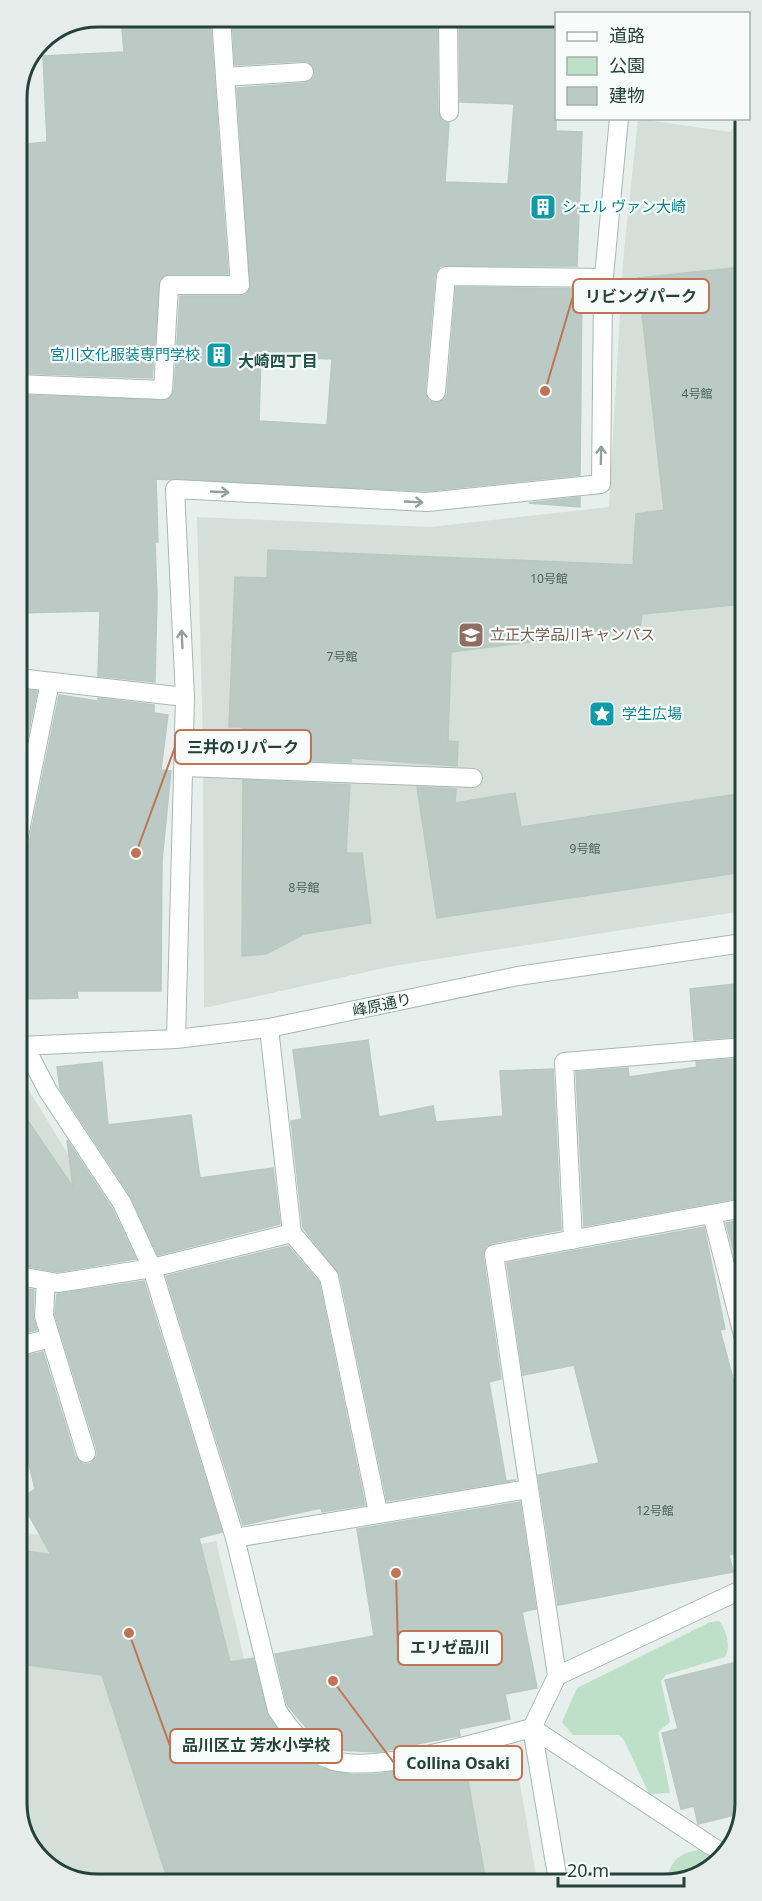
<svg xmlns="http://www.w3.org/2000/svg" width="762" height="1901" font-family="'Noto Sans','Noto Sans JP',sans-serif">
	<rect width="100%" height="100%" fill="#e6efeb"/>
	<path fill="#d4dfda" d="M638,119L731,132L737,119H741L743,911L393,966L204,1008L203,742L197,517L430,527L609,507L623,261Z
		M19,1074L89,1189L20,1233L29,1270L19,1269Z
		M20,1532L157,1553L216,1541L257,1713L325,1781L377,1785L515,1755L537,1881L92,1884L48,1867L21,1829Z"/>
	<path fill="#bfe0c8" d="M719,1621C727,1631 731,1647 725,1657L666,1675L661,1681L670,1722L658,1732L670,1793L649,1794L624,1740L619,1735H573L562,1722L577,1688L710,1622Z
		M702,1850L720,1859L690,1880H667C670,1860 682,1851 702,1850Z"/>
	<path fill="#bbcac4" stroke="#b8c9c2" stroke-width="1.5" fill-rule="evenodd" d="M121,17H210L228,274H169L160,279L152,378L17,373V145L47,142L43,56L124,52Z
		M232,17H276L277,24L343,20V17L389,19V17H437L438,112L443,121L449,123L445,182L508,184L514,104L460,102L459,17L556,22V131L582,132L577,266H440L435,275L425,392L429,401L436,403L445,399L447,394L456,287L582,289L580,475L427,491L156,479L158,542H155L157,597L155,682L98,676L100,611L18,613L17,395L168,400L174,391L180,296H240L250,290L237,88L305,83L314,77L315,71L309,62L303,61L235,65ZM261,356L332,359L327,425L259,421Z
		M742,267L743,604L642,614L640,628L451,652L448,741L458,742L457,766L351,758V762L243,758V727H229L235,577L267,578L268,550L633,565L636,514L664,510L638,278Z
		M580,497V507L529,503Z
		M18,689L37,691L18,783Z
		M59,695L98,701V698L154,705V713L168,715L161,770L171,771L162,861L161,991H77L78,998L19,999V959H26V892L19,891L18,852L26,849L29,843Z
		M243,780L350,785L346,853H362L371,923L304,934L266,954L242,956Z
		M417,787L456,789L455,803L515,793L521,827L743,793V872L437,918Z
		M744,983V1036L694,1040L690,989Z
		M368,1040L379,1117L433,1106L436,1122L503,1116L500,1071L553,1069L561,1230L492,1243L486,1246L483,1255L501,1379L489,1382L506,1481L516,1480L387,1501L340,1275L303,1228L291,1121L302,1119L293,1050Z
		M744,1058V1197L584,1226L576,1072L628,1068L629,1077L697,1067L696,1062Z
		M102,1062L108,1125L191,1115L200,1178L273,1168L280,1224L158,1255L131,1197L60,1089L57,1067Z
		M19,1108L73,1187L67,1140L112,1208L136,1259L58,1272L19,1265Z
		M744,1219V1251L734,1253L726,1223Z
		M704,1227L725,1329L720,1330L745,1424V1552L729,1555L733,1572L558,1605L538,1475L599,1463L574,1365L523,1375L507,1263Z
		M288,1246L319,1282L365,1505L322,1512L321,1508L243,1525L166,1276Z
		M144,1281L222,1532L199,1538L230,1662L253,1658L268,1716L294,1749L321,1768L353,1775L379,1774L464,1758L486,1882L169,1884L102,1675L20,1664V1550L51,1555L20,1499L35,1489L20,1427V1357L43,1352L75,1456L83,1464H90L97,1456V1450L55,1315L57,1294Z
		M19,1288L34,1290L33,1316L37,1330L20,1334Z
		M520,1502L536,1609L522,1612L537,1688L505,1694L510,1719L459,1729L460,1736H457L378,1752L337,1750L316,1739L287,1705L275,1654L374,1636L357,1529Z
		M745,1660L746,1804L742,1813L698,1824L694,1806L681,1809L662,1733L678,1729L665,1680Z"/>
	<g fill="none" stroke-linecap="round" stroke-linejoin="round">
		<g stroke="#a8b8b2" stroke-width="20">
			<path id="service" d="M448,17L449,112
				M240,285L225,77L304,72
				M436,392L446,276L604,278
				M184,767L473,778
				M18,841L50,682
				M712,1214L744,1339
				M292,1233L329,1277L378,1512
				M573,1240L564,1062L744,1047
				M19,1276L58,1283L152,1268L292,1233L269,1028
				M46,1281L44,1316L86,1453
				M20,1346L51,1338
				M235,1538L528,1489"/>
		</g>
		<g stroke="#a8b8b2" stroke-width="20">
			<path id="pedestrian" d="M532,1728L725,1855"/>
		</g>
		<g stroke="#a8b8b2" stroke-width="20">
			<path id="minor" d="M221,17L225,77
				M17,384L163,390L169,285H240
				M18,678L185,697
				M176,1039L185,697L175,489L427,502L601,484L603,287L619,118
				M19,1046L176,1039L269,1028L518,976L743,943
				M25,1047L48,1091L122,1203L152,1268L235,1538L277,1710C291,1731 309,1754 334,1761C384,1773 481,1741 532,1728L558,1881
				M557,1676L494,1254L744,1208
				M532,1728L557,1676L745,1588"/>
		</g>
		<use href="#service" stroke="#fff" stroke-width="18"/>
		<use href="#pedestrian" stroke="#fff" stroke-width="18"/>
		<use href="#minor" stroke="#fff" stroke-width="18"/>
	</g>
	<defs><path id="oneway-shaft" d="M-6 0H5M1.5-3L5.5 0L1.5 3" fill="none" stroke-width="1.6" stroke-linecap="round" stroke-linejoin="round" transform="scale(1.5)"/></defs>
	<g stroke="#92a09c">
		<use href="#oneway-shaft" transform="translate(601 455) rotate(-89)"/>
		<use href="#oneway-shaft" transform="translate(220 492) rotate(3)"/>
		<use href="#oneway-shaft" transform="translate(414 502) rotate(3)"/>
		<use href="#oneway-shaft" transform="translate(182 639) rotate(-93)"/>
	</g>
	<defs>
		<g id="building-square" transform="scale(1.35)"><rect x="-9" y="-9" width="18" height="18" rx="4" fill="#0f9aa8" stroke="#f7fbf9"/><path d="M-4-6H4V6H1V3H-1V6H-4ZM-2.5-4.3h1.7v1.8h-1.7ZM.8-4.3h1.7v1.8H.8ZM-2.5-1h1.7V.8h-1.7ZM.8-1h1.7V.8H.8Z" fill="#fff"/></g>
		<g id="university-square" transform="scale(1.35)"><rect x="-9" y="-9" width="18" height="18" rx="4" fill="#8d6e63" stroke="#f7fbf9"/><path d="M0-5L7-2L0 1L-7-2ZM-4 1L0 2.5L4 1V4Q0 6-4 4Z" fill="#fff"/></g>
		<g id="sight-square" transform="scale(1.35)"><rect x="-9" y="-9" width="18" height="18" rx="4" fill="#0f9aa8" stroke="#f7fbf9"/><path d="M0-6L1.8-2.2L6-1.7L2.9 1.2L3.7 5.4L0 3.3L-3.7 5.4L-2.9 1.2L-6-1.7L-1.8-2.2Z" fill="#fff"/></g>
	</defs>
	<g fill-rule="evenodd">
		<use href="#building-square" x="543" y="207"/>
		<use href="#building-square" x="219" y="355"/>
		<use href="#university-square" x="471" y="635"/>
		<use href="#sight-square" x="602" y="714"/>
	</g>
	<g text-anchor="middle" stroke-width="4.5" stroke-linejoin="round" paint-order="stroke">
		<g font-size="12" fill="#4a645c">
			<text x="697" y="398">4号館</text>
			<text x="549" y="583">10号館</text>
			<text x="342" y="661">7号館</text>
			<text x="585" y="853">9号館</text>
			<text x="304" y="892">8号館</text>
			<text x="655" y="1515">12号館</text>
		</g>
		<g font-size="15" fill="#0d838f" stroke="#f7fbf9" text-anchor="start">
			<text x="562" y="212">シェル ヴァン大崎</text>
			<text x="200" y="360" text-anchor="end">宮川文化服装専門学校</text>
			<text x="622" y="719">学生広場</text>
		</g>
		<g font-size="15" fill="#785e54" stroke="#f7fbf9" text-anchor="start">
			<text x="490" y="640">立正大学品川キャンパス</text>
		</g>
		<g font-size="15" fill="#24423a" stroke="#f7fbf9">
			<text transform="translate(382 1005) rotate(-12)" y="5">峰原通り</text>
		</g>
		<g font-size="16" font-weight="bold" fill="#1f5548" stroke="#f7fbf9">
			<text x="278" y="367">大崎四丁目</text>
		</g>
	</g>
	<path d="M0 0H762V1901H0ZM98 27H664A71 71 0 0 1 735 98V1803A71 71 0 0 1 664 1874H98A71 71 0 0 1 27 1803V98A71 71 0 0 1 98 27Z" fill="#e6ecea" fill-rule="evenodd"/>
	<path fill="none" stroke="#24423a" stroke-width="3" d="M98 27H664A71 71 0 0 1 735 98V1803A71 71 0 0 1 664 1874H98A71 71 0 0 1 27 1803V98A71 71 0 0 1 98 27Z"/>
	<path fill="none" stroke="#c07456" stroke-width="2" d="M545 391L573 296M136 853L175 747M396 1573L398 1648M129 1633L170 1746M333 1681L394 1763"/>
	<g fill="#c07456" stroke="#f7fbf9" stroke-width="2">
		<circle cx="545" cy="391" r="6"/>
		<circle cx="136" cy="853" r="6"/>
		<circle cx="396" cy="1573" r="6"/>
		<circle cx="129" cy="1633" r="6"/>
		<circle cx="333" cy="1681" r="6"/>
	</g>
	<g fill="#f7fbf9" stroke="#c07456" stroke-width="2">
		<rect x="573" y="279" width="136" height="34" rx="6"/>
		<rect x="175" y="730" width="136" height="34" rx="6"/>
		<rect x="398" y="1631" width="104" height="34" rx="6"/>
		<rect x="170" y="1729" width="172" height="34" rx="6"/>
		<rect x="394" y="1746" width="128" height="34" rx="6"/>
	</g>
	<g font-size="16" text-anchor="middle" font-weight="bold" fill="#24423a">
		<text x="641" y="302">リビングパーク</text>
		<text x="243" y="753">三井のリパーク</text>
		<text x="450" y="1653">エリゼ品川</text>
		<text x="256" y="1751">品川区立 芳水小学校</text>
		<text x="458" y="1769">Collina Osaki</text>
	</g>
	<rect x="555" y="12" width="195" height="108" fill="#f7fbf9" stroke="#a3b1ad" stroke-width="1.5"/>
	<rect x="567" y="32" width="30" height="9" fill="#ffffff" stroke="#a3b1ad" stroke-width="1.5"/>
	<text x="609" y="42" font-size="18" fill="#24423a">道路</text>
	<rect x="567" y="57" width="30" height="18" fill="#bfe0c8" stroke="#a3b1ad" stroke-width="1.5"/>
	<text x="609" y="72" font-size="18" fill="#24423a">公園</text>
	<rect x="567" y="87" width="30" height="18" fill="#bbcac4" stroke="#a3b1ad" stroke-width="1.5"/>
	<text x="609" y="102" font-size="18" fill="#24423a">建物</text>
	<path d="M558 1877v9h126v-9" fill="none" stroke="#24423a" stroke-width="3"/>
	<text x="567" y="1877" font-size="18" fill="#24423a" stroke="#f7fbf9" stroke-width="4.5" paint-order="stroke">20 m</text>
</svg>
